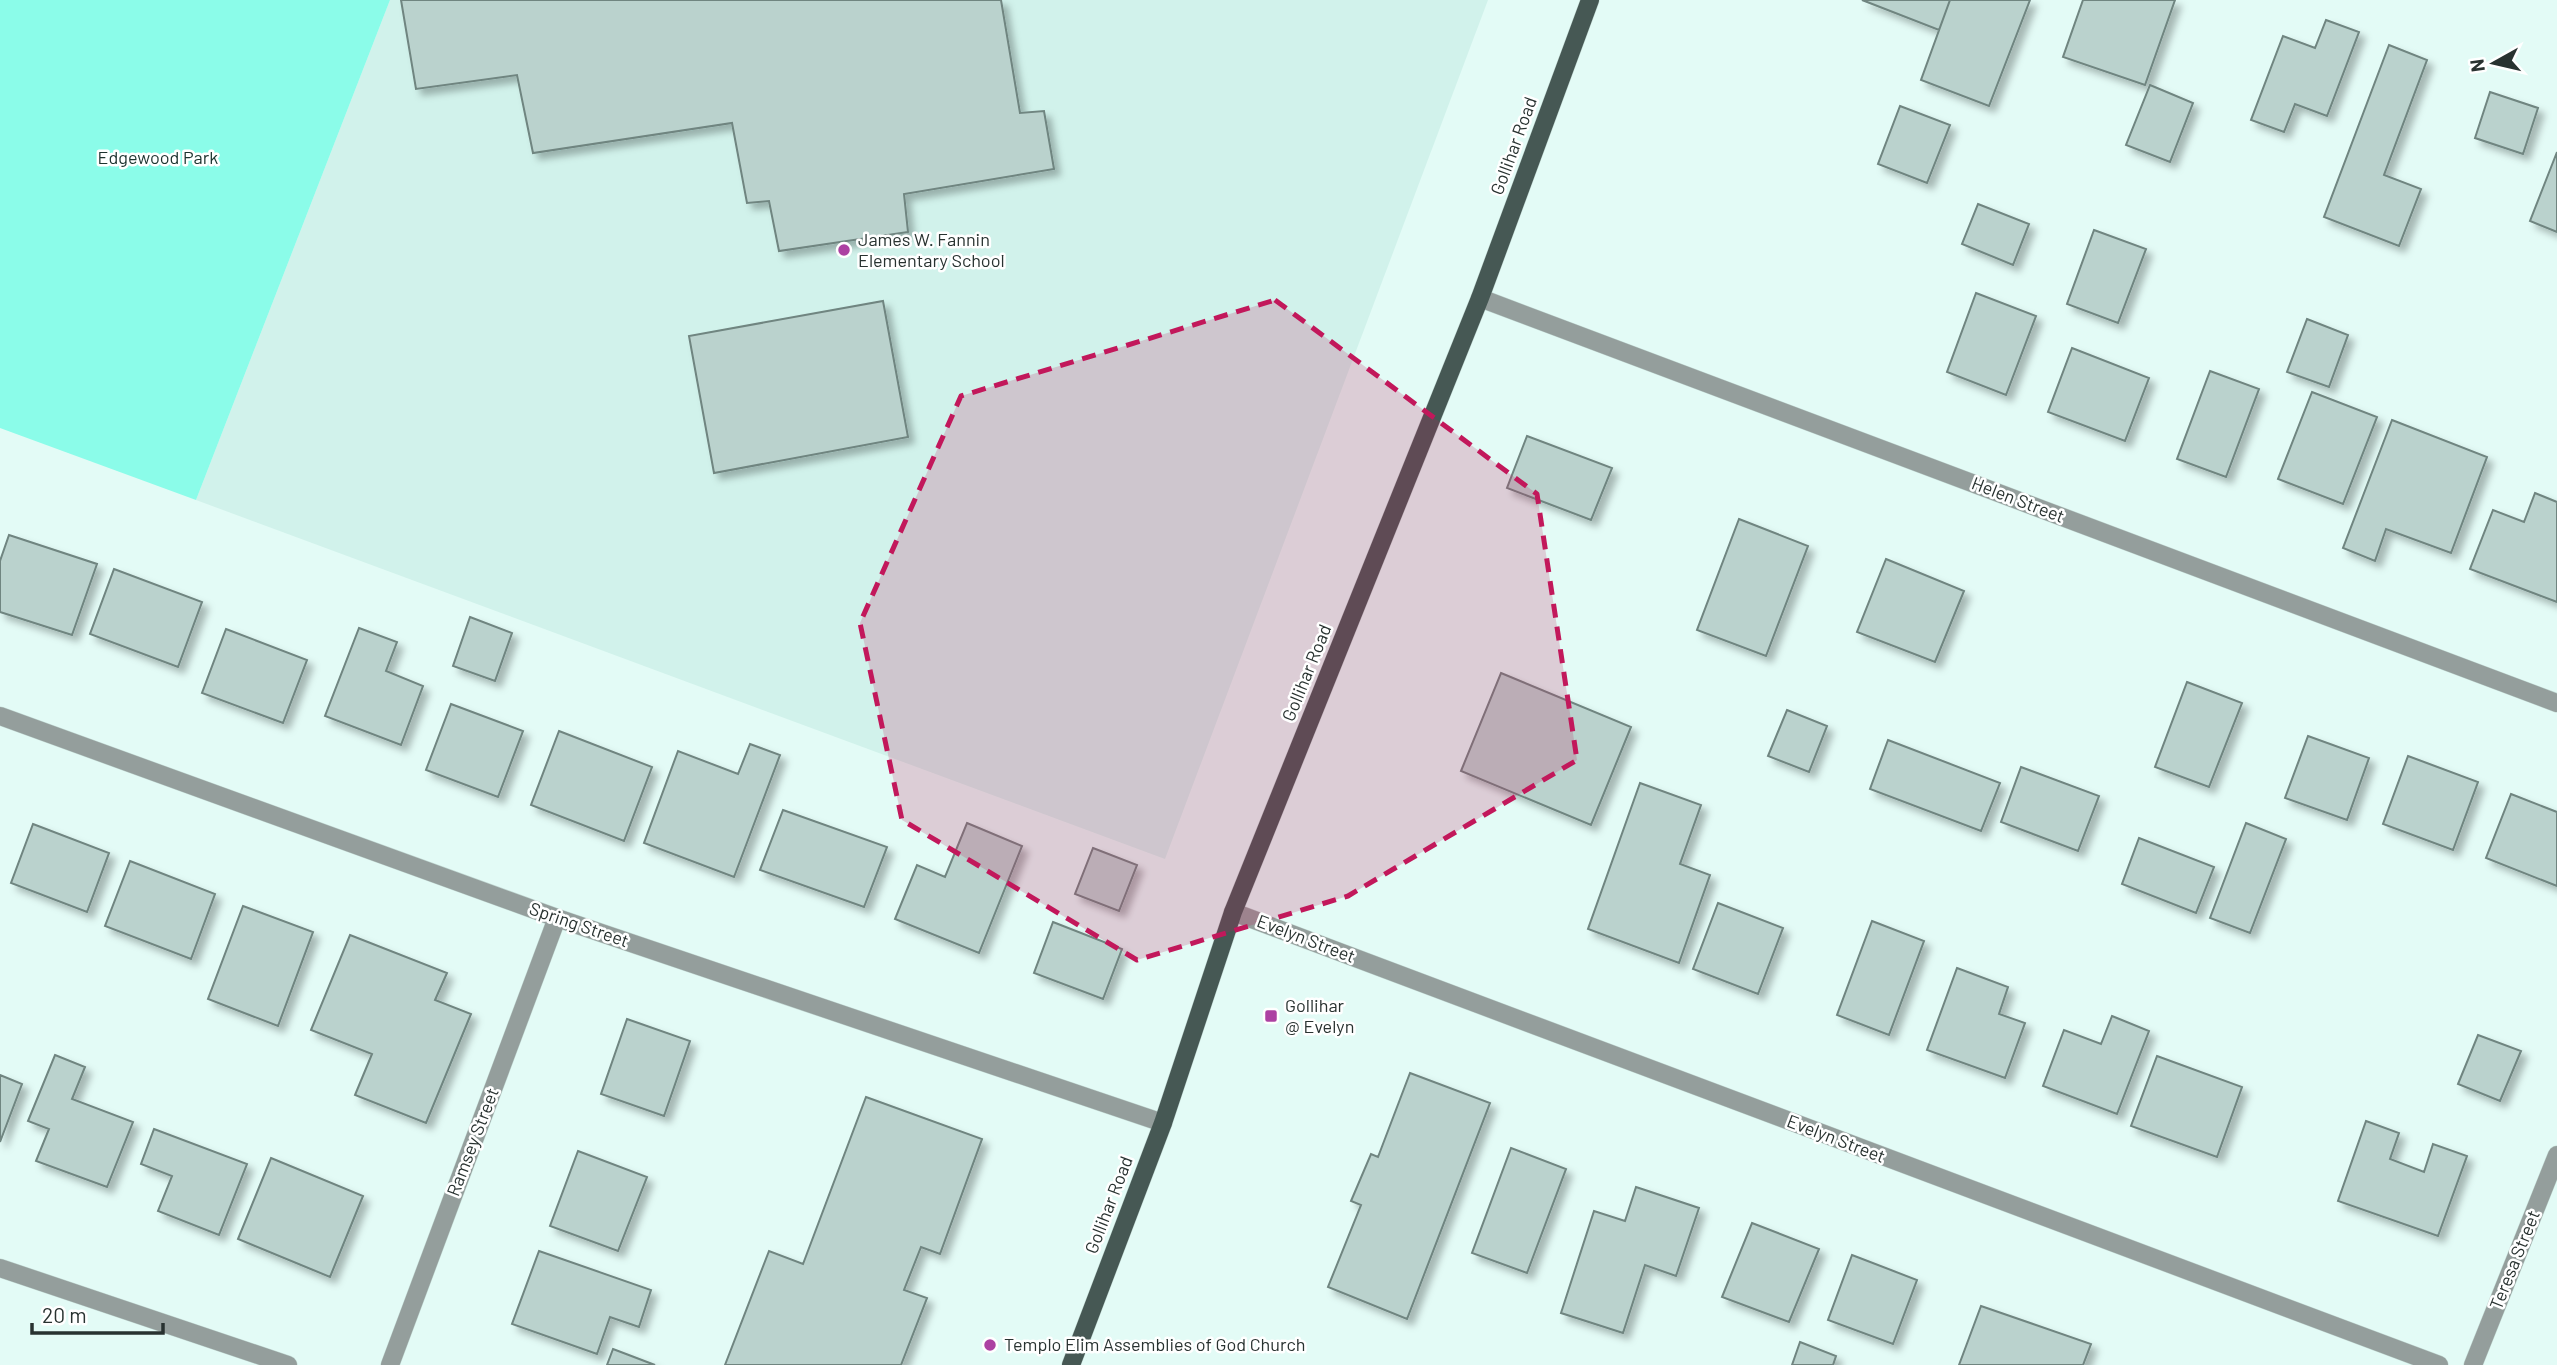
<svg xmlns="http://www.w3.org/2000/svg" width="2557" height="1365" font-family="Barlow,sans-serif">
	<defs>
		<filter id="shadow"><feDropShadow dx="6" dy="6" stdDeviation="3.5" flood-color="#0004"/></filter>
	</defs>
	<rect width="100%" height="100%" fill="#e3fbf6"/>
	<path fill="#d1f2eb" d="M390,0H1488L1165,859L196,500Z"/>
	<path fill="#8bfce9" d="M0,0H390L196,500L0,428Z"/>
	<path fill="#bad2cd" stroke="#6f8580" stroke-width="2" filter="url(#shadow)" d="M401,0H1001L1020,113L1044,111L1054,169L904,194L908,232L779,251L769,201L747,203L732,123L533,153L517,75L416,89Z
		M1862,0H1950L1939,30Z
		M1950,0H2030L1989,106L1921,80Z
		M2083,0H2175L2145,85L2063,57Z
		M2326,20L2359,32L2327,116L2295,104L2284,132L2251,120L2283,36L2315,48Z
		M2389,45L2427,60L2384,175L2421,189L2399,246L2324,217Z
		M2150,85L2193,103L2170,162L2126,145Z
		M2490,92L2538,108L2523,154L2475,138Z
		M1900,106L1950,125L1927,183L1878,164Z
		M2557,152V232L2530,221Z
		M1978,204L2029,224L2013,265L1962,244Z
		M2094,230L2146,249L2118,323L2067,304Z
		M1976,293L2036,316L2006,395L1947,372Z
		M883,301L908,437L714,473L689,336Z
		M2307,319L2348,335L2329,387L2287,372Z
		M2072,348L2149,378L2125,441L2048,412Z
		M2210,371L2259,389L2226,477L2177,459Z
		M2312,392L2377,417L2343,504L2278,479Z
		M2392,420L2487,457L2451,553L2386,529L2375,561L2343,548Z
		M1527,436L1612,468L1591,520L1507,488Z
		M2535,493L2557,502V602L2470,569L2493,510L2524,522Z
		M1739,519L1808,546L1766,656L1697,630Z
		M9,535L97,564L72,635L0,612V561Z
		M1886,559L1964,591L1935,662L1857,632Z
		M114,569L202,602L178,667L90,634Z
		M470,617L512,633L495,681L453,666Z
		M359,628L397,642L386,671L423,686L401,745L325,716Z
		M226,629L307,660L283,723L202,693Z
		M1501,673L1631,727L1591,825L1461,771Z
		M2187,682L2242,703L2209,787L2155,767Z
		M451,704L523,731L498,797L426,770Z
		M1787,710L1827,726L1809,772L1768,756Z
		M559,731L652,767L624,841L531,805Z
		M2308,736L2369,758L2347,820L2285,798Z
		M1888,740L2000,783L1981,831L1870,789Z
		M750,744L780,755L734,877L644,843L678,751L738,774Z
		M2408,756L2478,782L2453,850L2383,824Z
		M2021,767L2099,796L2078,851L2001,822Z
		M1640,783L1701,805L1680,864L1710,875L1679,963L1588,929Z
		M2511,794L2557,812V886L2486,858Z
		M783,810L887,847L864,907L760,870Z
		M967,823L1022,846L979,953L895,919L917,865L945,877Z
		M2246,823L2286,839L2250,933L2210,918Z
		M33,824L109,853L87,912L11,883Z
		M2139,838L2214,867L2196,913L2122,884Z
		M1093,848L1137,865L1119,911L1075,894Z
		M130,861L215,894L191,959L105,926Z
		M1718,903L1783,928L1758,994L1693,969Z
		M243,906L313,932L278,1026L208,999Z
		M1872,921L1924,941L1889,1035L1837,1015Z
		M1053,922L1122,949L1103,999L1034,973Z
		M350,935L447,973L435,1000L471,1014L426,1123L355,1095L372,1054L311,1030Z
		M1957,968L2008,987L1999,1014L2025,1023L2005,1078L1927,1050Z
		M2112,1016L2149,1031L2117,1114L2043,1086L2064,1030L2101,1044Z
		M627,1019L690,1041L664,1116L601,1094Z
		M2478,1035L2521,1051L2500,1101L2458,1084Z
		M55,1055L85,1067L72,1099L133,1122L107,1187L36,1161L49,1129L28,1121Z
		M2157,1056L2242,1087L2217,1157L2131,1126Z
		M1410,1073L1490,1103L1407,1319L1328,1287L1361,1205L1351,1201L1371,1154L1378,1157Z
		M0,1075L22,1084L0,1142Z
		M866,1097L982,1139L940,1254L921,1247L904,1290L927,1298L901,1365H725L769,1251L803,1264Z
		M2366,1121L2399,1133L2390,1159L2424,1172L2433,1144L2467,1156L2438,1236L2338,1201Z
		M154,1129L247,1164L219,1235L158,1211L172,1176L141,1164Z
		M1511,1148L1566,1169L1527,1273L1472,1253Z
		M578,1151L647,1177L618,1251L550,1226Z
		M271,1158L363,1196L330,1277L238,1239Z
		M1636,1187L1699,1208L1676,1276L1645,1265L1623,1333L1561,1313L1594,1211L1625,1221Z
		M1752,1223L1819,1249L1789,1322L1722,1297Z
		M539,1251L651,1290L639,1327L610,1317L597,1354L512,1324Z
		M1852,1255L1917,1280L1893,1344L1828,1320Z
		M1981,1306L2091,1344L2083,1365H1959Z
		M1800,1342L1836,1356L1833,1365H1792Z
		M613,1349L655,1365H607Z"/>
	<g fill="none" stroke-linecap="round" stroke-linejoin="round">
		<g stroke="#c1d7d2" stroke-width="19">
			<path id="minor" d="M1480,298L2557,703
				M0,716L557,918L1163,1123
				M1233,912L2439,1365
				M0,1268L288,1365
				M390,1365L557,918
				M2473,1365L2557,1155"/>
		</g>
		<g stroke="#c1d7d2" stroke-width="19">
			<path id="major" d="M1071,1365L1163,1123L1233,912L1480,298L1590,0"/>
		</g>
		<use href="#minor" stroke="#949e9c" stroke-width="18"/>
		<use href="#major" stroke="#465854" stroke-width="18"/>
	</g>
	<path fill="#c2185b" fill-opacity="0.2" stroke="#c2185b" stroke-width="5" stroke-dasharray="14 9" stroke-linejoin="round" d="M1275,300L1537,494L1577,760L1348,896L1137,960L902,820L860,623L961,396Z"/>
	<g fill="#ac41a2" stroke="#fff" stroke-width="2.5">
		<circle cx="844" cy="250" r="7"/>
		<rect x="1264" y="1009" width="14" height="14" rx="3.5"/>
		<circle cx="990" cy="1345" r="7"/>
	</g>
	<g text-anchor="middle" stroke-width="5" stroke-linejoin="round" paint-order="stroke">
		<g font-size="18" fill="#283230" stroke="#fff">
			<text transform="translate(1514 146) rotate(-70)" y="6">Gollihar Road</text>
			<text transform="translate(2018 500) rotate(21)" y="6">Helen Street</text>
			<text transform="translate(1307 673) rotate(-68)" y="6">Gollihar Road</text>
			<text transform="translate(579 925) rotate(19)" y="6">Spring Street</text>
			<text transform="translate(1306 939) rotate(21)" y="6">Evelyn Street</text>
			<text transform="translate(1836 1139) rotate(21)" y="6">Evelyn Street</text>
			<text transform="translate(473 1142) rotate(-69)" y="6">Ramsey Street</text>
			<text transform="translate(1109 1205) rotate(-69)" y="6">Gollihar Road</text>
			<text transform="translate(2515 1260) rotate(-68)" y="6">Teresa Street</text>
		</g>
		<g font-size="18" fill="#1c332f" stroke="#fff">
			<text x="158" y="164">Edgewood Park</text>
		</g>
		<g font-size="18" fill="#283230" stroke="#fff" text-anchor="start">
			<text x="858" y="246">James W. Fannin<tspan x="858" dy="21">Elementary School</tspan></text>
			<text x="1285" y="1012">Gollihar<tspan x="1285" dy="21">@ Evelyn</tspan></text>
			<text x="1004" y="1351">Templo Elim Assemblies of God Church</text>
		</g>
	</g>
	<g transform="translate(2494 63) rotate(262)" stroke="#ffffff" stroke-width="5" paint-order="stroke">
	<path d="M0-5L12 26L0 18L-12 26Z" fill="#283230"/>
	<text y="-10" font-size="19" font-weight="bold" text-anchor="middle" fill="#283230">N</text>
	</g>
	<path d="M32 1323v10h131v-10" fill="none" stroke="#283230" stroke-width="3.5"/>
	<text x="42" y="1323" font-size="21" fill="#283230" stroke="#ffffff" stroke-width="5" paint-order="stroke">20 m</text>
</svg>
